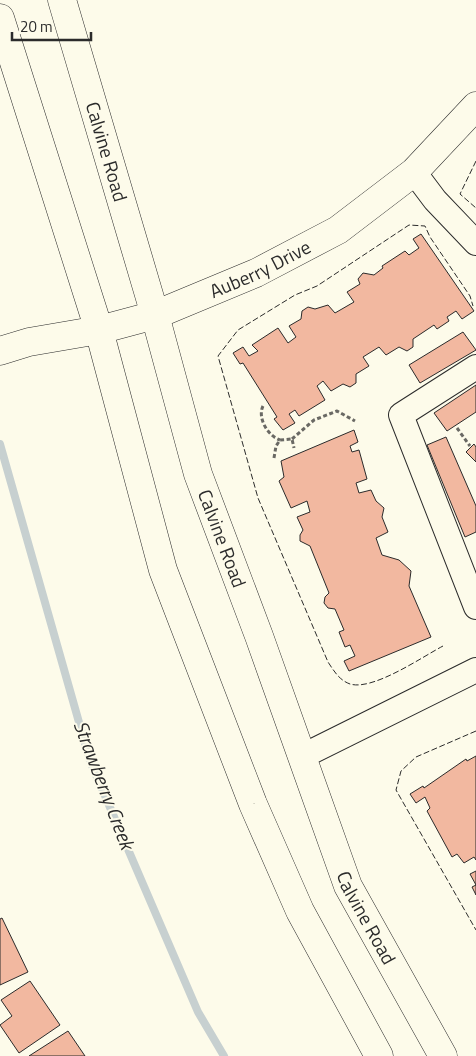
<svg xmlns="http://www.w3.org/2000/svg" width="476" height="1056" font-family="'Titillium Web',sans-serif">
	<rect width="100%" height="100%" fill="#fdfbea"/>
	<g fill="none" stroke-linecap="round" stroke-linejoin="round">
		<path stroke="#c7d0d0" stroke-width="8" d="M0,444L90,761L198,1012L224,1056"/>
	</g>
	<path fill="#f2b8a0" stroke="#2b2b2b" d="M421,234L474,311L462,319L456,311L447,317L449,321L437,329L434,325L413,339V347L407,351L399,347L386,355L379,347L363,357L369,366L356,374V383L350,387L343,384L331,391L323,381L317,386L325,400L299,416L295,410L289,414L295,423L283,430L274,419L277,417L243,363L240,364L233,353L243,347L249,356L258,351L252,345L278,328L288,343L296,337L289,326L301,319L302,311L308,307L315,309L328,305L335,313L354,302L347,292L360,284L358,279L363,273L374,275L383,268L382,266L405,251L409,255L419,248L413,239Z
		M463,332L476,350L420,383L409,365Z
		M476,385V412L447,431L434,413Z
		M354,430L358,442L350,446L352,452L359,450L367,479L356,483L359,493L371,490L376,501L384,508L382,517L388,532L376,538L382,555L399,560L411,571L409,586L431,637L349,671L344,661L355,656L350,645L345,647L339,632L344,630L335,609L328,608L324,603L325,597L329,593L310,546L300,541V535L303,530L297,517L310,512L307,501L291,508L279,481L284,477L281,461Z
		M446,437L476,506V532L465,537L427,445Z
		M474,444L476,447V462L466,452Z
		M476,756V860L474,857L464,863L457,854L452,857L427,811L430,808L425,797L416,803L410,794L423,786L424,788L466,759L467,761Z
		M476,871V895L472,887L476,885L470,874Z
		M2,918L28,972L0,985V919Z
		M30,981L60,1025L19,1053L0,1025L12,1016L1,1000Z
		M68,1031L85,1056H29Z"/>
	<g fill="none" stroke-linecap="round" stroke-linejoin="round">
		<g stroke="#2b2b2b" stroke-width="26">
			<path id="minor" d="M414,172L435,200L476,243
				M476,367L401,415L476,607
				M303,756L476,670"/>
		</g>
		<g stroke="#2b2b2b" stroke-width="29">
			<g id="tertiary">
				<path id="s1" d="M0,351L29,342L99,330L155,315L256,273L338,230L414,172L476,106"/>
			</g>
		</g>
		<g stroke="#2b2b2b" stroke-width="29">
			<g id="secondary">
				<path id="s2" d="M62,0L155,315L198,474L259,636L348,886L443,1056"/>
				<path d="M0,18L99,330L163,570L253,804L300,911L379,1056"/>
			</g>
		</g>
		<path stroke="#6a6964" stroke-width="3" stroke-dasharray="4 2.5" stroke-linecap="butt" d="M263,406C257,418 268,436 280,440
			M457,428L470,446
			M292,439L314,420L337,411L355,421
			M274,458L276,446L280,440L292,439L294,448"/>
		<use href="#minor" stroke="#fdfbea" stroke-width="24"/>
		<use href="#tertiary" stroke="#fdfbea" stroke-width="28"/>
		<use href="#secondary" stroke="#fdfbea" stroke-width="28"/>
		<path stroke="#2b2b2b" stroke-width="1" stroke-dasharray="6 2.5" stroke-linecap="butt" d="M476,161L460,194L476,208
			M443,646C422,657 373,691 350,684C339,680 334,671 328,662L258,498L218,356L238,330L295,295L317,286L409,225L425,226L430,237L470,296L473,306
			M476,731L416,757L401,771L396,790L476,930"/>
	</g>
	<g text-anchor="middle" stroke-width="4" stroke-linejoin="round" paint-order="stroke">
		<g font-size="19" fill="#2b2b2b" stroke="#fdfbea">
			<text dy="7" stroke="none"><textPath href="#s2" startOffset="158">Calvine Road</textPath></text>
			<text dy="7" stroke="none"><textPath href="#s1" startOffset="274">Auberry Drive</textPath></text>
			<text dy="7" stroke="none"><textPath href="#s2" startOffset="562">Calvine Road</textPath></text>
			<text dy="7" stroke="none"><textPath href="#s2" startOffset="968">Calvine Road</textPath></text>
		</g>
		<g font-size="20" font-style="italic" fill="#2b2b2b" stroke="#fdfbea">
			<text transform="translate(104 785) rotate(69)" y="7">Strawberry Creek</text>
		</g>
	</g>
	<path d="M12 32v8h79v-8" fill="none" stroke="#2b2b2b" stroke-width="2.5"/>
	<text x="20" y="32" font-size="15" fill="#2b2b2b" stroke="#fdfbea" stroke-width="4" paint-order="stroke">20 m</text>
</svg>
